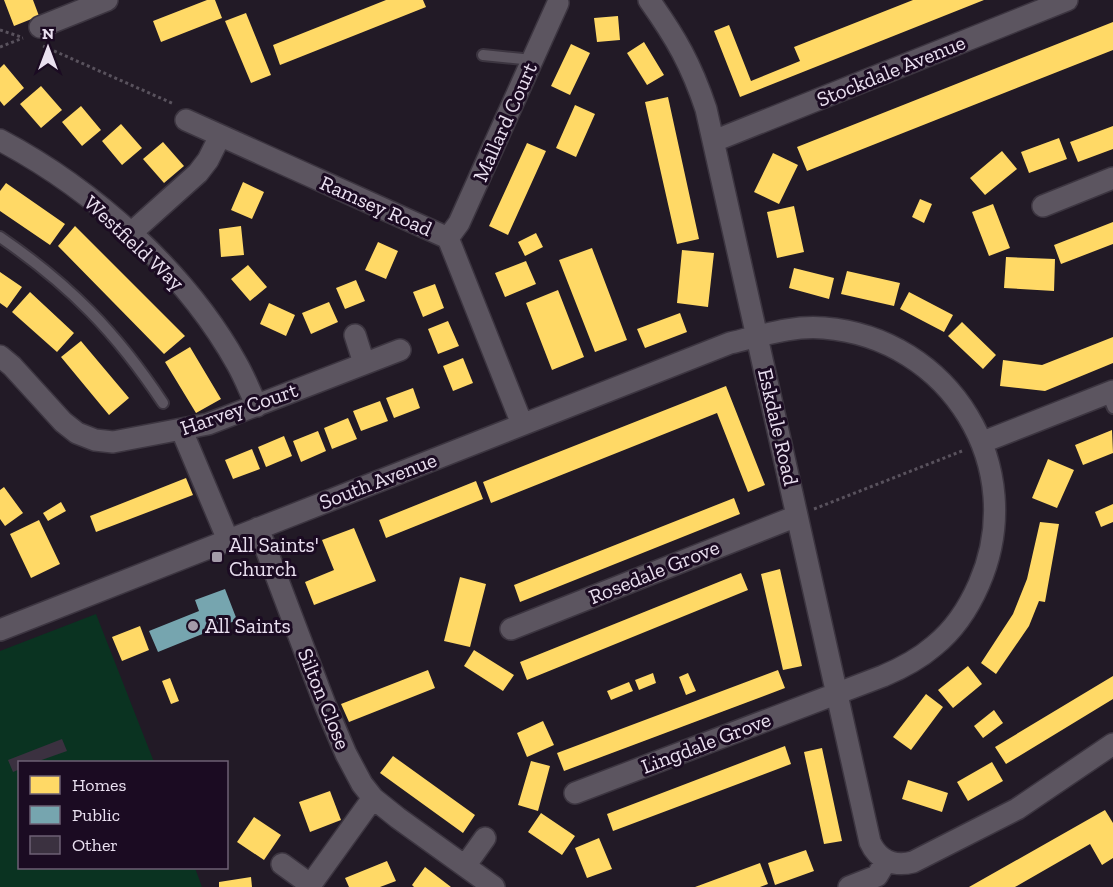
<svg xmlns="http://www.w3.org/2000/svg" width="1113" height="887" font-family="'Zilla Slab',serif">
	<rect width="100%" height="100%" fill="#221a26"/>
	<path fill="#0a3321" d="M96,614L154,762H20V868H195L202,887H0V651Z"/>
	<path fill="#ffd966" d="M4,0H33L39,16L14,26Z
		M207,0H215L222,18L161,42L153,21Z
		M386,0H423L426,7L280,65L273,45Z
		M913,0H984L740,97L714,31L729,25L751,81L800,61L794,47Z
		M246,13L271,75L251,83L225,21Z
		M618,16L620,40L597,42L594,18Z
		M1113,22V50L807,171L797,147Z
		M644,42L664,75L647,85L627,53Z
		M571,44L590,53L570,95L551,86Z
		M4,64L24,88L4,106L0,101V68Z
		M41,86L62,110L41,128L20,104Z
		M668,97L699,239L677,244L645,102Z
		M575,105L595,114L576,157L556,148Z
		M81,106L101,130L82,146L62,122Z
		M121,124L142,148L122,165L102,141Z
		M1113,126V149L1078,162L1070,142Z
		M1059,138L1067,159L1029,173L1021,152Z
		M163,142L184,166L164,183L143,159Z
		M527,143L546,151L508,235L489,226Z
		M1002,151L1017,169L985,195L970,178Z
		M773,153L798,165L779,204L754,192Z
		M243,182L264,192L252,219L231,210Z
		M6,183L65,224L50,245L0,211V191Z
		M920,199L932,204L924,223L912,217Z
		M993,204L1010,248L989,256L972,212Z
		M794,206L804,252L777,258L767,212Z
		M1113,222V244L1061,264L1054,245Z
		M75,226L185,336L164,354L58,246Z
		M241,226L244,255L221,257L219,229Z
		M536,233L543,247L525,256L518,242Z
		M378,242L398,251L386,279L365,270Z
		M592,248L627,340L595,352L559,260Z
		M682,250L714,253L708,307L677,303Z
		M1006,257L1055,259L1054,291L1004,288Z
		M526,261L536,284L505,297L495,273Z
		M248,265L267,287L250,301L231,279Z
		M794,268L834,278L829,299L789,288Z
		M847,271L900,283L894,306L841,294Z
		M0,272L22,287L7,308L0,303Z
		M356,280L365,301L345,309L336,288Z
		M435,284L444,308L423,317L413,292Z
		M558,290L584,357L552,370L526,303Z
		M30,292L74,333L57,352L12,312Z
		M909,292L953,315L944,332L900,309Z
		M329,302L338,322L311,334L302,313Z
		M269,303L295,315L286,336L260,324Z
		M680,313L687,332L645,348L637,329Z
		M448,321L459,346L438,354L428,329Z
		M962,322L996,355L983,369L948,336Z
		M1113,337V363L1045,391L1000,386L1003,360L1042,365Z
		M81,341L129,398L109,415L61,357Z
		M190,347L221,399L196,413L165,362Z
		M463,358L473,383L453,391L443,366Z
		M726,386L765,485L748,492L717,413L491,503L483,482Z
		M413,388L420,408L394,418L386,398Z
		M380,401L388,421L361,431L353,411Z
		M348,418L357,439L332,449L324,428Z
		M1112,430L1113,453L1083,465L1075,445Z
		M318,431L326,451L301,462L293,441Z
		M284,436L292,456L266,467L258,447Z
		M252,449L260,469L233,479L225,460Z
		M1048,459L1074,470L1057,508L1032,498Z
		M186,478L193,495L96,532L90,516Z
		M476,481L483,499L386,538L379,520Z
		M4,487L23,513L5,526L0,519V490Z
		M734,498L740,514L520,602L514,585Z
		M61,502L66,511L48,521L43,513Z
		M1113,504V522L1101,527L1095,512Z
		M39,520L60,564L31,578L10,534Z
		M1040,522L1059,524L1045,602L1039,601L1029,626L996,674L981,663L1013,614L1027,579Z
		M354,528L376,581L314,605L305,582L334,570L322,540Z
		M780,569L802,666L783,670L761,574Z
		M741,573L748,590L527,680L520,662Z
		M460,577L486,584L470,647L444,641Z
		M140,626L149,650L122,661L112,637Z
		M474,650L514,675L503,691L464,666Z
		M968,666L982,684L953,708L938,690Z
		M428,670L435,688L349,722L341,704Z
		M778,670L785,688L564,771L557,753Z
		M653,673L656,683L639,690L635,680Z
		M688,673L696,691L686,695L679,677Z
		M1113,676V699L1006,764L995,747Z
		M170,678L179,701L171,704L162,681Z
		M629,682L633,691L611,700L607,691Z
		M926,694L943,707L911,750L893,737Z
		M994,710L1003,723L983,738L974,726Z
		M543,721L554,745L527,757L517,733Z
		M785,746L791,764L613,831L607,814Z
		M822,748L842,841L824,844L804,752Z
		M393,756L475,815L463,833L380,773Z
		M531,761L550,766L538,811L518,805Z
		M992,762L1003,781L968,801L957,782Z
		M908,780L948,793L942,812L902,799Z
		M330,791L341,820L310,832L299,802Z
		M1105,810L1113,823V858L1102,865L1090,844L1015,887H969Z
		M541,813L575,836L562,855L528,832Z
		M254,817L281,835L264,860L237,842Z
		M599,838L612,869L587,878L575,848Z
		M806,850L814,871L775,885L768,863Z
		M387,861L396,881L380,887H349L345,878Z
		M760,863L768,884L760,887H695Z
		M425,867L451,887H414L412,885Z
		M251,877L252,887H219V882Z"/>
	<path fill="#76a5af" d="M225,589L237,620L158,652L149,631L199,611L195,600Z"/>
	<path fill="#3b3140" d="M62,739L67,751L36,762H20V769L13,772L8,760Z"/>
	<g fill="none" stroke-linecap="round" stroke-linejoin="round">
		<g stroke="#3c3540" stroke-width="14">
			<path id="service" d="M483,55L533,60
				M0,237C70,285 116,332 163,403
				M1107,394L1113,408"/>
		</g>
		<g stroke="#3c3540" stroke-width="24">
			<path id="minor" d="M649,0C676,38 691,64 706,109L870,842C878,860 894,867 913,862L1017,809L1113,744
				M40,27L107,0
				M186,120L448,238L522,424
				M0,140C93,189 186,272 237,364C245,378 250,392 257,406
				M714,141L1067,0
				M1043,206L1113,178
				M130,234L198,173L208,160L220,136
				M448,238L459,223L558,3
				M355,335L364,363
				M0,356L12,366L63,422L77,433L95,440L113,442L208,424L400,350
				M182,431L228,540
				M983,442L1113,391
				M258,528L326,707L346,754L362,784L373,798L398,818L494,887
				M511,629L797,516
				M0,630L730,343C761,336 792,325 824,328C950,338 1030,467 979,584C969,607 954,630 934,646C919,659 902,668 883,676L575,793
				M282,864L311,885
				M465,866L485,838
				M309,887L373,798
				M849,887L877,876L886,861"/>
		</g>
		<path stroke="#59525d" stroke-width="3" stroke-dasharray="3 3" stroke-linecap="butt" d="M0,30L21,37
			M43,46L174,104
			M0,47L23,38
			M814,509L962,451"/>
		<use href="#service" stroke="#5c5560" stroke-width="10"/>
		<use href="#minor" stroke="#5c5560" stroke-width="21"/>
	</g>
	<g fill="#a49ba9" stroke="#1b0b22" stroke-width="2">
		<rect x="211" y="551" width="12" height="12" rx="3"/>
		<circle cx="193" cy="626" r="6"/>
	</g>
	<g text-anchor="middle" stroke-width="6" stroke-linejoin="round" paint-order="stroke">
		<g font-size="21" fill="#eae0f0" stroke="#1b0b22">
			<text transform="translate(891 71) rotate(-22)" y="7">Stockdale Avenue</text>
			<text transform="translate(505 122) rotate(-66)" y="7">Mallard Court</text>
			<text transform="translate(376 206) rotate(24)" y="7">Ramsey Road</text>
			<text transform="translate(134 243) rotate(43)" y="7">Westfield Way</text>
			<text transform="translate(239 409) rotate(-19)" y="7">Harvey Court</text>
			<text transform="translate(778 427) rotate(77)" y="7">Eskdale Road</text>
			<text transform="translate(378 481) rotate(-21)" y="7">South Avenue</text>
			<text transform="translate(654 572) rotate(-22)" y="7">Rosedale Grove</text>
			<text transform="translate(324 699) rotate(68)" y="7">Silton Close</text>
			<text transform="translate(706 743) rotate(-21)" y="7">Lingdale Grove</text>
		</g>
		<g font-size="21" fill="#eae0f0" stroke="#1b0b22" text-anchor="start">
			<text x="229" y="552">All Saints'<tspan x="229" dy="24">Church</tspan></text>
			<text x="205" y="633">All Saints</text>
		</g>
	</g>
	<rect x="18" y="761" width="210" height="108" fill="#1b0b22" stroke="#6e6074" stroke-width="1.5"/>
	<rect x="30" y="776" width="30" height="18" fill="#ffd966" stroke="#6e6074" stroke-width="1.5"/>
	<text x="72" y="791" font-size="18" fill="#eae0f0">Homes</text>
	<rect x="30" y="806" width="30" height="18" fill="#76a5af" stroke="#6e6074" stroke-width="1.5"/>
	<text x="72" y="821" font-size="18" fill="#eae0f0">Public</text>
	<rect x="30" y="836" width="30" height="18" fill="#3b3140" stroke="#6e6074" stroke-width="1.5"/>
	<text x="72" y="851" font-size="18" fill="#eae0f0">Other</text>
	<g transform="translate(48 48)" stroke="#1b0b22" stroke-width="4.5" paint-order="stroke">
	<path d="M0-4.5L10 22L0 15L-10 22Z" fill="#eae0f0"/>
	<text y="-9" font-size="16" font-weight="bold" text-anchor="middle" fill="#eae0f0">N</text>
	</g>
</svg>
